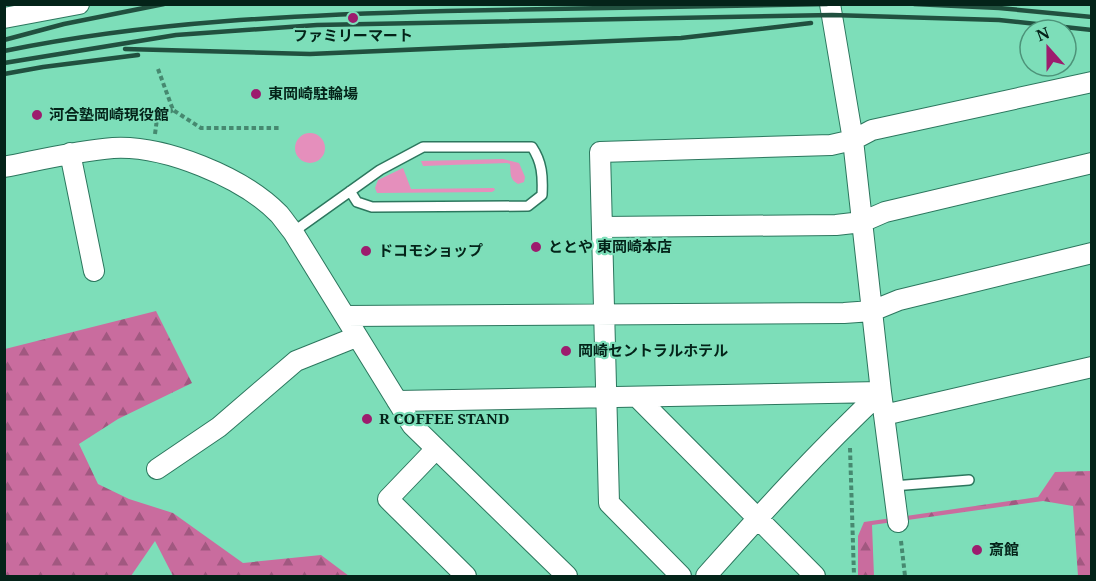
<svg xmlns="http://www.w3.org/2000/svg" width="1096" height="581" font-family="'Noto Serif','Noto Sans JP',serif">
	<defs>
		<pattern id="forest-firs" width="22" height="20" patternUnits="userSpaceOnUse" patternTransform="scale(1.5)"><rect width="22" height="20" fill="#c96c9e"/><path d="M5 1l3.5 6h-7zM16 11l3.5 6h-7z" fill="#a15880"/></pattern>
	</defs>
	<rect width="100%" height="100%" fill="#7ddeb9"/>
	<path fill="#e58fbc" d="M295 148a15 15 0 1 1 30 0a15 15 0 1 1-30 0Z
		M503,159L519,163L525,177L524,182L518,184C509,179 511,174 510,164L507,163L423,166L421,161Z
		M403,168L411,189L494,188L495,190L492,192L377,193L375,188L378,180Z"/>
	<path fill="url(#forest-firs)" d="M156,311L192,383L118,419L79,444L98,484L129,499L173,513L243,563L321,555L349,576H173L155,541L131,576H5V349Z
		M1091,471V576H1078L1073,506L1043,501L872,525L874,576H858V536L864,522L1038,497L1055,472Z"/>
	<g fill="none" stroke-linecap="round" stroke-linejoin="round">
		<g stroke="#2c775e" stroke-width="12">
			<path id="service" d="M293,232L380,170L423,147H532C542,162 543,176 542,195L528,206L372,207L357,202L350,191
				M893,486L969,480"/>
		</g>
		<g stroke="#2c775e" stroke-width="22">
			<path id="minor" d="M830,4L853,140L881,392L898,522
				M4,18L79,4
				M70,153L94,271
				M4,167C40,160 76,151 113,148C164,145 243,177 279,214C284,220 288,226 293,232L412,425L567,576
				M602,227L836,225L862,222L885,212L1092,163
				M345,316L844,313L872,311L899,300L1092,253
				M638,398L815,576
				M397,401L881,392
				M884,415L1092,367
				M435,450L388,499L466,576
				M157,469L219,427L296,361L356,337
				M681,576L609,503L600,152L831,145L853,140L872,130L1092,82
				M706,576C762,513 819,450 881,392"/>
		</g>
		<path stroke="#468970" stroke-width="4" stroke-dasharray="4.5 3" stroke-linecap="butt" d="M158,69L173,110L201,128H279
			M155,134L157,119L173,110
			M850,448L854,576
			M901,541L905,576"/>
		<use href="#service" stroke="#fff" stroke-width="9"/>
		<use href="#minor" stroke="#fff" stroke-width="20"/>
		<path stroke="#21503f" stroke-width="4.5" d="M914,4L999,8L1092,17
			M4,40L64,24L164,4
			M125,49L310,54L681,38L811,23
			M4,51C150,21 298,15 446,11C573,8 700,7 827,4
			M4,63L176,35L317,25L832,15L999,20L1092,30
			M4,74L43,67L138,55"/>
	</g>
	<g fill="#9d1c6e" stroke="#7ddeb9" stroke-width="2">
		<circle cx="353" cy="18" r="6"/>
		<circle cx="256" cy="94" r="6"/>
		<circle cx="37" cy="115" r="6"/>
		<circle cx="536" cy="247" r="6"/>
		<circle cx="366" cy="251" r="6"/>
		<circle cx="566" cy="351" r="6"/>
		<circle cx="367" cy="419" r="6"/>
		<circle cx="977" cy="550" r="6"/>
	</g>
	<g text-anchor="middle" stroke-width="4.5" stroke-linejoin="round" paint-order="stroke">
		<g font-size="15" font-weight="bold" fill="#042319" stroke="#7ddeb9" text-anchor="start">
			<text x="353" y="41" text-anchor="middle">ファミリーマート</text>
			<text x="268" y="99">東岡崎駐輪場</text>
			<text x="49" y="120">河合塾岡崎現役館</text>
			<text x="548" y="252">ととや 東岡崎本店</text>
			<text x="378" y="256">ドコモショップ</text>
			<text x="578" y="356">岡崎セントラルホテル</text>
			<text x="379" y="424">R COFFEE STAND</text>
			<text x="989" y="555">斎館</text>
		</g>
	</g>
	<rect width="1096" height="581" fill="none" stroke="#042319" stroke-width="12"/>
	<g transform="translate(1048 48) rotate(339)"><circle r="28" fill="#7ddeb9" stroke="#4d9379" stroke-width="1.5"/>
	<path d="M0-4.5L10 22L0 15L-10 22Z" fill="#9d1c6e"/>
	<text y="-9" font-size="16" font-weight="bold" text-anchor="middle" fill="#042319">N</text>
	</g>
</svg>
